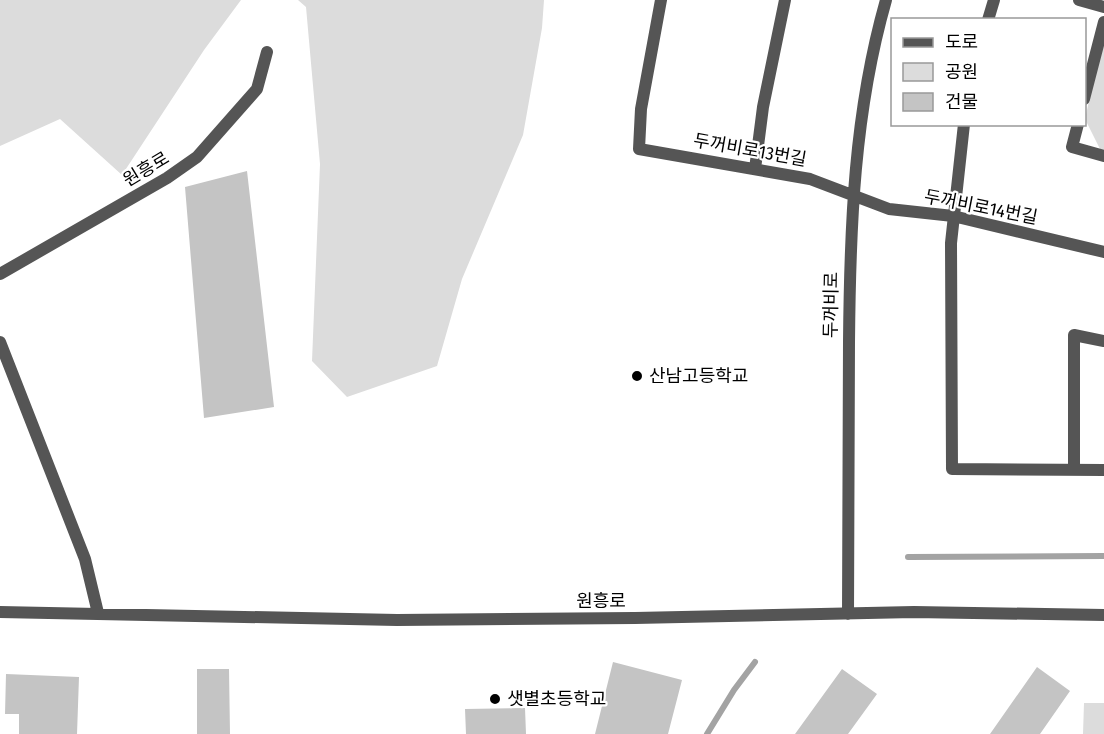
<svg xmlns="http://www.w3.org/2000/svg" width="1104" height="734" font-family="'Fira Sans Condensed','Noto Sans KR',sans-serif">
	<rect width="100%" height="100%" fill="#fff"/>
	<path fill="#dcdcdc" d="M0,0H241L204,50L122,175L60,119L0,146Z
		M298,0H544L542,28L523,135L462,279L437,366L347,397L312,361L320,164L306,7Z
		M1104,34V150L1100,149L1085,119Z
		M1084,703H1104V734H1083Z"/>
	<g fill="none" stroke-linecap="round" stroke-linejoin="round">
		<path stroke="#a3a3a3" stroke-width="6" d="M908,557L1104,556
			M707,734L734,690L755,662"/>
	</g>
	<path fill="#c4c4c4" d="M247,171L274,407L204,418L185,187Z
		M613,662L682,680L668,734H595Z
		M1037,667L1070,691L1040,734H990Z
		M197,669H229L230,734H197Z
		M842,669L877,694L848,734H795Z
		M6,674L79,677L77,734H19V714H5Z
		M525,708L526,734H466L465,709Z"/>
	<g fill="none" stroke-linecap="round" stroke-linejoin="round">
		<path stroke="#555" stroke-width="12" d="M661,0L641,109L639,149L810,179L889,209L953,216L1104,252
			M1079,0L1104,7
			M988,20L994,0
			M1084,99L1104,22
			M964,124L951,243L952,469L1104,470
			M1078,124L1072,147L1104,156
			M755,169L763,107L785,0
			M0,274L167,178L197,157L257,89L267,52
			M0,342L85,559L98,613
			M1074,470V335L1104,341
			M0,612L397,620L635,618L914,612L1104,615
			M848,614C848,523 848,432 849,342C850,226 854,112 886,0"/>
	</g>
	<g fill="#000" stroke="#fff" stroke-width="2">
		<circle cx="637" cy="376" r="6"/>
		<circle cx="495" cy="699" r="6"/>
	</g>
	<g text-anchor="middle" stroke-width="4.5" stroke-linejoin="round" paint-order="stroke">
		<g font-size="18" fill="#000" stroke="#fff">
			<text transform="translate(750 150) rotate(10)" y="6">두꺼비로13번길</text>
			<text transform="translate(146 169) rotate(-31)" y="6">원흥로</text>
			<text transform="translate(981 207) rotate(11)" y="6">두꺼비로14번길</text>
			<text transform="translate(831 305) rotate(-89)" y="6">두꺼비로</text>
			<text x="601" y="607">원흥로</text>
		</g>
		<g font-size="18" fill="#000" stroke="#fff" text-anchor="start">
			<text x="649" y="382">산남고등학교</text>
			<text x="507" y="705">샛별초등학교</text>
		</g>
	</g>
	<rect x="891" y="18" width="195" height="108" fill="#ffffff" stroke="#999999" stroke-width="1.5"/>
	<rect x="903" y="38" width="30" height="9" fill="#555555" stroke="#999999" stroke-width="1.5"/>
	<text x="945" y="48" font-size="18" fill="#000000">도로</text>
	<rect x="903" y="63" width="30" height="18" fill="#dcdcdc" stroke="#999999" stroke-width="1.5"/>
	<text x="945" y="78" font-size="18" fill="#000000">공원</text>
	<rect x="903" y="93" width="30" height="18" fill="#c4c4c4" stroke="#999999" stroke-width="1.5"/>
	<text x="945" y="108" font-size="18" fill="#000000">건물</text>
</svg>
